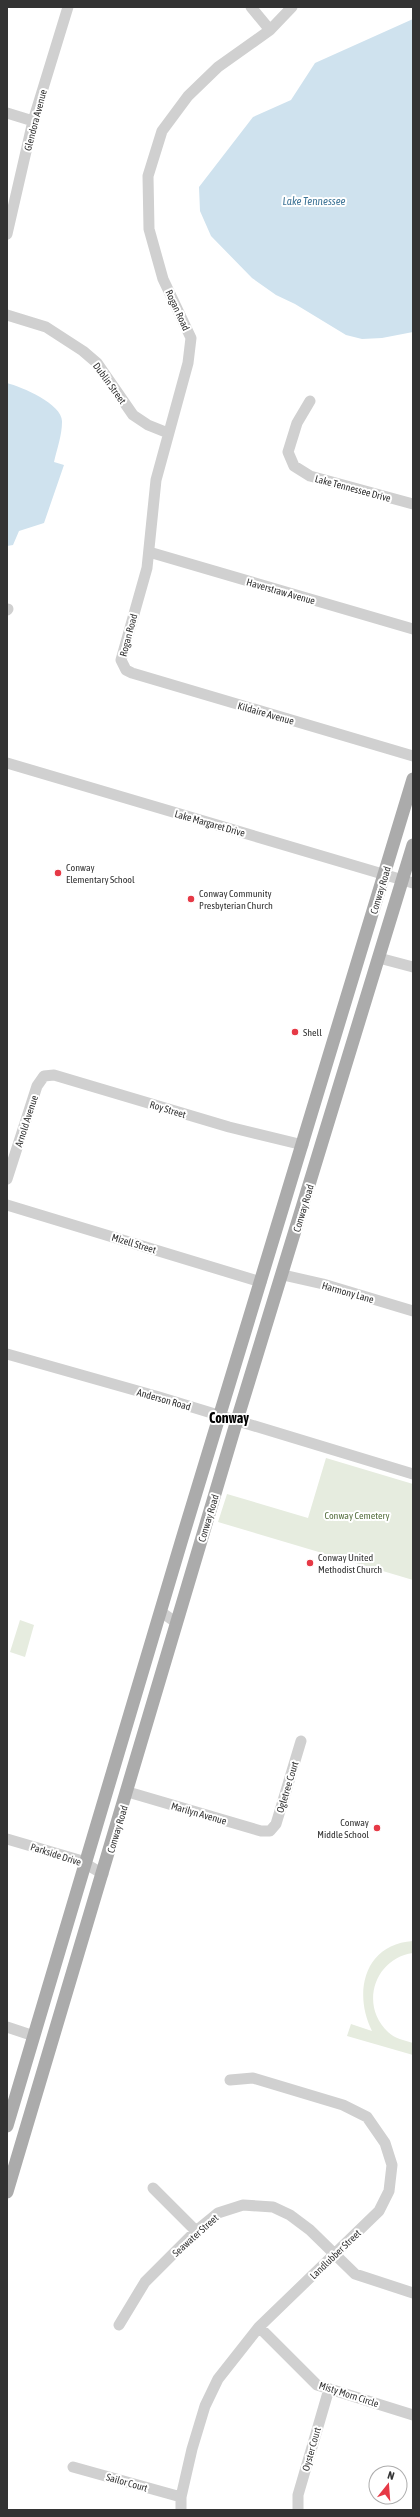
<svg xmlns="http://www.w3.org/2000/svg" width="420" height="2517" font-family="'Asap Condensed',sans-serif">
	<rect width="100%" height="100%" fill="#fff"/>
	<path fill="#e6ecdf" d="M326,1458L413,1484V1580L218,1522L227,1494L308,1518Z
		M20,1620L34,1625L25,1657L10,1652Z
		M413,1941V1953C375,1958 359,2005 388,2032C395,2039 404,2040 413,2043V2055L347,2036L351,2024L372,2031C353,1993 364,1944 413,1941Z"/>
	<path fill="#cfe2ee" d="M413,19V332L382,338L362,339L346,335L295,304L276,295L252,278L211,236L200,211L199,187L253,117L291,100L315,63Z
		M7,383C22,387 63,404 62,422C62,435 57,449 54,462L64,465L44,523L19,531L13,545L7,546Z"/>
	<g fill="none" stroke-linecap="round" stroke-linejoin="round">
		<path stroke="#d0d0d0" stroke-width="11" d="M251,7L270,30
			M292,7L270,30L218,67L188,96L162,131L148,176L149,229L163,279L191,338L188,363L156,480L147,568L121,660L126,670L132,673L413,756
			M7,113L33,121
			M7,234L33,121L68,7
			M7,315L46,327L83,351L97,363L133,415L148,425L168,433
			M310,401L297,423L288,452L294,466L310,476L413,504
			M149,552L413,629
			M7,610L8,609
			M7,763L413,883
			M379,958L413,967
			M7,1179L37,1086L44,1076L54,1075L229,1127L303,1145
			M7,1205L261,1282
			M283,1275L323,1284L413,1311
			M7,1354L159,1397L413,1474
			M161,1612L177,1623
			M128,1792L261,1831H270L276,1824L301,1741
			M7,1839L79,1860L103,1874
			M7,2027L34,2036
			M153,2188L196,2231
			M119,2325L145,2282L196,2231L218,2213L243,2205L273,2207L290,2215L310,2230L355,2274L413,2293
			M259,2327L317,2385L413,2415
			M73,2467L181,2497
			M181,2510V2497L192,2449L205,2406L218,2379L259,2327L379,2211L389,2191L392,2165L385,2143L367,2117L343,2105L253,2078L230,2080
			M298,2510V2495L329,2389"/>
		<path stroke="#ababab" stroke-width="13" d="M7,2126L182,1539L413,779
			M7,2192L237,1420L413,845"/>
	</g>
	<g fill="#e63946" stroke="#fff" stroke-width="1.5">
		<circle cx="58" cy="873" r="4"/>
		<circle cx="191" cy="899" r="4"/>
		<circle cx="295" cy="1032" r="4"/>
		<circle cx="310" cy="1563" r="4"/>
		<circle cx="377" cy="1828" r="4"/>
	</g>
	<g text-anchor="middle" stroke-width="4" stroke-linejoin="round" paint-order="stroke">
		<g font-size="10" fill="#333" stroke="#fff">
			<text transform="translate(35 120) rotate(-75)" y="4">Glendora Avenue</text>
			<text transform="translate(178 310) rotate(65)" y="4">Rogan Road</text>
			<text transform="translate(110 383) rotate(54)" y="4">Dublin Street</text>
			<text transform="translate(353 488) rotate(15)" y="4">Lake Tennessee Drive</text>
			<text transform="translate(281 591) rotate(16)" y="4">Haverstraw Avenue</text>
			<text transform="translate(128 635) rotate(-75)" y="4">Rogan Road</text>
			<text transform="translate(266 713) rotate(16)" y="4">Kildaire Avenue</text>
			<text transform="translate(210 823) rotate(16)" y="4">Lake Margaret Drive</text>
			<text transform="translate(380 890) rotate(-73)" y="4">Conway Road</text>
			<text transform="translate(168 1109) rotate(17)" y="4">Roy Street</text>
			<text transform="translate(26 1121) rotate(-72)" y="4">Arnold Avenue</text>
			<text transform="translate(303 1208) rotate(-73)" y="4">Conway Road</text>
			<text transform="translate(134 1243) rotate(17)" y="4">Mizell Street</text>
			<text transform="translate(348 1292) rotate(16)" y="4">Harmony Lane</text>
			<text transform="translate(164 1399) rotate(16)" y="4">Anderson Road</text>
			<text transform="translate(208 1518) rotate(-73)" y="4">Conway Road</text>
			<text transform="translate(287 1787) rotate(-73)" y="4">Ogletree Court</text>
			<text transform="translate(199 1813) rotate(16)" y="4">Marilyn Avenue</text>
			<text transform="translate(117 1829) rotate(-73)" y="4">Conway Road</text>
			<text transform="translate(56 1854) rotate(18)" y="4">Parkside Drive</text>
			<text transform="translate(195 2235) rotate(-42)" y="4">Seawater Street</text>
			<text transform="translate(335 2254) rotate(-44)" y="4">Landlubber Street</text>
			<text transform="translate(349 2394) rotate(18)" y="4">Misty Morn Circle</text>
			<text transform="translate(311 2449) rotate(-74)" y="4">Oyster Court</text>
			<text transform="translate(127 2482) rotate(16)" y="4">Sailor Court</text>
		</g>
		<g font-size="10" fill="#333" stroke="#fff" text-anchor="start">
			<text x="66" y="871">Conway<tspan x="66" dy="12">Elementary School</tspan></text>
			<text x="199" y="897">Conway Community<tspan x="199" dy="12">Presbyterian Church</tspan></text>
			<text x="303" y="1036">Shell</text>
			<text x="318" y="1561">Conway United<tspan x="318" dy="12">Methodist Church</tspan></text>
			<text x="369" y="1826" text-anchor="end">Conway<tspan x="369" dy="12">Middle School</tspan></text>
		</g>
		<g font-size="10" fill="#56703f" stroke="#fff">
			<text x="357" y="1519">Conway Cemetery</text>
		</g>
		<g font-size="11" font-style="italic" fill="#3f7597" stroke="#fff">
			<text x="314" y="205">Lake Tennessee</text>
		</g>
		<g font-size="14" font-weight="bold" fill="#000" stroke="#fff">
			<text x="229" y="1423">Conway</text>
		</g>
	</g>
	<rect width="420" height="2517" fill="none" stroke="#333333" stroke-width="16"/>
	<g transform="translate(388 2485) rotate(17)"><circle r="19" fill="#ffffff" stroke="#adadad"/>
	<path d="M0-3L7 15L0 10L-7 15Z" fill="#e63946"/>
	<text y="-6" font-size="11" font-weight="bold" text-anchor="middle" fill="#333333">N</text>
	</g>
</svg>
